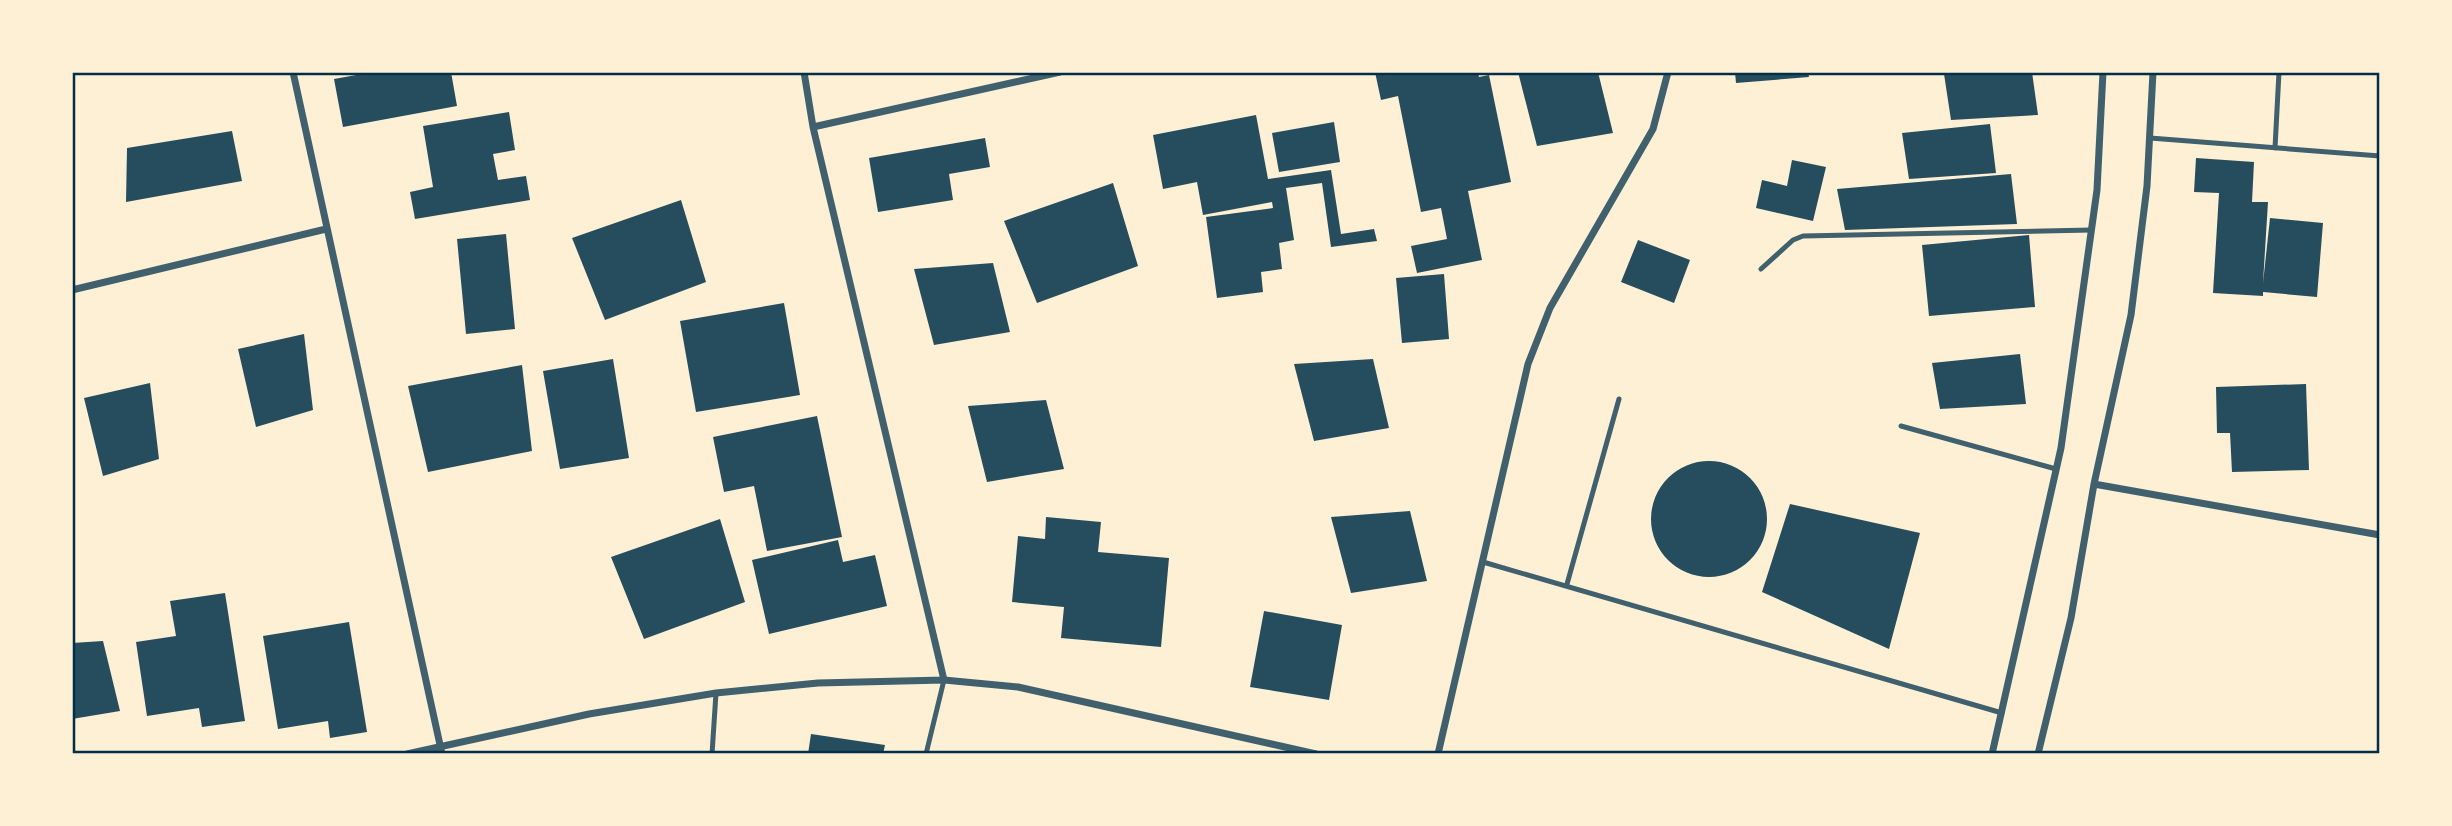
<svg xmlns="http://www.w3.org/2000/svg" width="2452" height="826" font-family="Overpass,sans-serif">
	<rect width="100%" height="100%" fill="#fdf0d5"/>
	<path fill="#264d5e" d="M373,72H451L457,106L343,127L334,79Z
		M1375,72H1478L1479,77L1489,75L1511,182L1468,191L1482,260L1417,273L1411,246L1447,239L1441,208L1421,212L1398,96L1381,100Z
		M1518,72H1598L1613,133L1537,146Z
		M1735,72H1808L1809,77L1736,83Z
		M1967,72H2032L2038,115L1951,120L1944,74Z
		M509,112L515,150L493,154L498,180L526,176L530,200L415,219L410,192L433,187L423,126Z
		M1256,115L1268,179L1331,170L1341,234L1374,229L1377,241L1331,247L1322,183L1286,188L1294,240L1279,243L1282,269L1261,272L1263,292L1217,298L1206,217L1273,208L1272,202L1203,215L1197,182L1163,189L1153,135Z
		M1334,122L1340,162L1279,172L1272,133Z
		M1990,124L1996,173L1909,179L1902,133Z
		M232,131L242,181L126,202L127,148Z
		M985,138L990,167L949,174L953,200L878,212L869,158Z
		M2196,158L2254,162L2252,202H2268L2263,283L2270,218L2323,223L2317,297L2263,292V296L2213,293L2219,193L2194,192Z
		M1792,160L1826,167L1813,221L1756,208L1762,180L1787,186Z
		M2011,174L2017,224L1845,230L1837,189Z
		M1113,183L1138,266L1037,303L1004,221Z
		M681,200L706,282L605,320L572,238Z
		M506,234L515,329L466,334L457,239Z
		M2029,235L2035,307L1929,316L1922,245Z
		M1638,240L1690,260L1674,303L1621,282Z
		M993,263L1010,332L934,345L914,269Z
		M1444,274L1449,339L1402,343L1396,278Z
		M784,303L800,395L696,412L680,321Z
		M304,334L313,410L256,427L238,349Z
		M2020,354L2026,404L1940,409L1932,363Z
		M613,359L629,458L560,469L543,371Z
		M1373,359L1389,428L1314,441L1294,364Z
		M522,365L532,451L428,472L408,386Z
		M150,383L159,459L103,476L84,398Z
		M2306,384L2309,470L2232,472L2230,433H2217L2216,387Z
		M1046,400L1064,469L987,482L968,406Z
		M817,416L842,537L767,551L754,486L724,492L713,437Z
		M1651 519a58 58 0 1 1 116 0a58 58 0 1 1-116 0Z
		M1790,504L1920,533L1889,649L1762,592Z
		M1410,511L1427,581L1351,593L1331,517Z
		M1046,517L1101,522L1098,552L1169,558L1161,647L1061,638L1064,607L1012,602L1018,536L1045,539Z
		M720,519L745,602L644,639L611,557Z
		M838,540L843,562L875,555L887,606L769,634L752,560Z
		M225,593L245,721L202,727L199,708L147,716L136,642L176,636L170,601Z
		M1264,611L1342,625L1329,700L1250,687Z
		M349,622L367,732L330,738L328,721L278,729L263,636Z
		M103,641L120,711L72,719V643Z
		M811,734L885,745L883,754H808Z"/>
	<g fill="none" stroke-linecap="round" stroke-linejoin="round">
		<path stroke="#3f606c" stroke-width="5" d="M2150,138L2380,156
			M2275,148L2279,72
			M1761,269L1793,240L1803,236L2091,230
			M1901,426L2056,469
			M1483,562L2002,713
			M1567,584L1619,399
			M712,754L716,693
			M926,754L944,680"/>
		<path stroke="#3f606c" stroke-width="7" d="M293,72L442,754
			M804,72L813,127L944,680
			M813,127L1060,72
			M72,290L326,229
			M2094,484L2380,535
			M407,754L589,714L716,693L818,683L944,680L1018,687L1316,754
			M1438,754L1528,364L1550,308L1653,129L1668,72
			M1992,754L2061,448L2097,190L2103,72
			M2038,754L2071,618L2094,484L2131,315L2147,186L2153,72"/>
	</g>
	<rect width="2452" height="826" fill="none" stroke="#fdf0d5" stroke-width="147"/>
	<rect x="74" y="74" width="2304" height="678" fill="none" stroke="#003049" stroke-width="2.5"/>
</svg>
